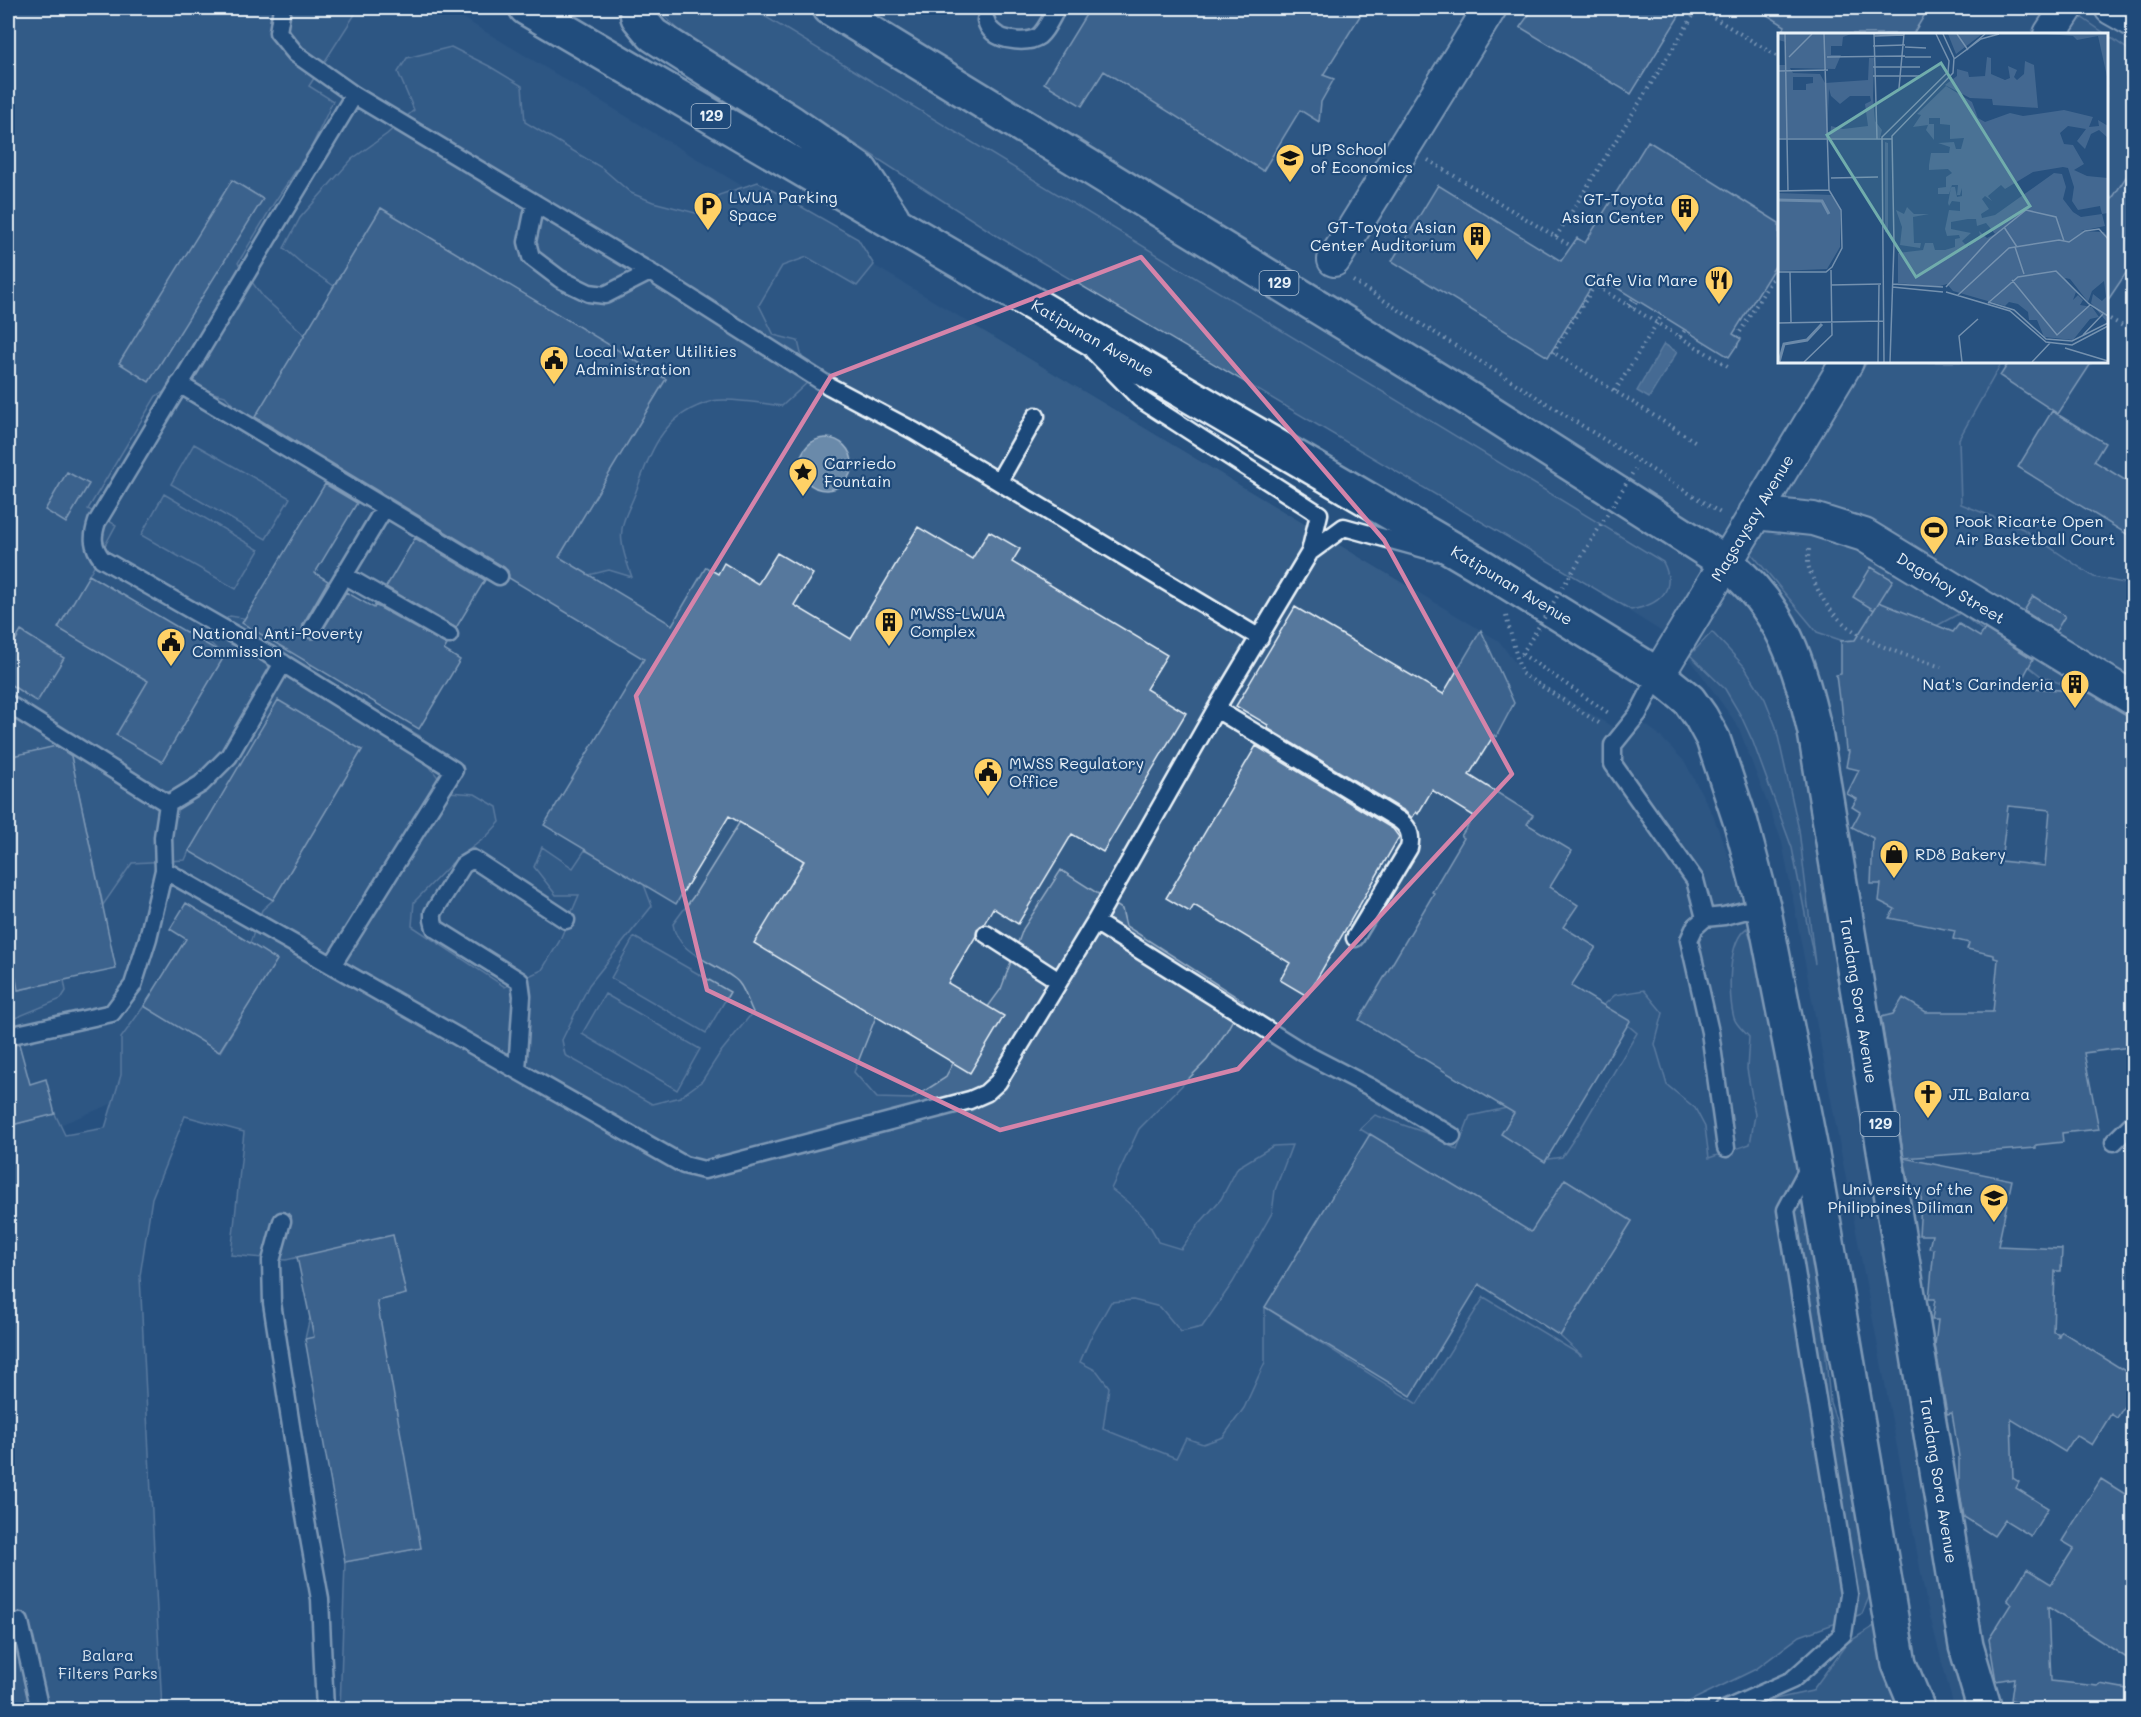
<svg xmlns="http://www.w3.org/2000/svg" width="2141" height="1717" font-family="Mali,sans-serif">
	<rect width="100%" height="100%" fill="#27517f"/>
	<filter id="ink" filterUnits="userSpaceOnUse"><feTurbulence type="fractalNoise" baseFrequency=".0167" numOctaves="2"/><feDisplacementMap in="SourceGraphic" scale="12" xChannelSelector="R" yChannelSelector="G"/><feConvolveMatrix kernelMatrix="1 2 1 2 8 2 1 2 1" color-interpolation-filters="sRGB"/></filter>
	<g filter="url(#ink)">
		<path fill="#355d88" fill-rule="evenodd" d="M199,8H446L1499,641L1522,672L1621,732L1632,715L1657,733L1685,762L1713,815L1735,874L1745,917L1789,1158L1585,1359L1485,1297L1309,1577L689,1238L294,1030L8,1146V482Z
			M673,8H2133V1709L1956,1710L1954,1708L1927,1605L1782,842L1738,726L1678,642ZM1780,34H2106V362H1780Z"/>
		<path fill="#436891" stroke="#96acc4" stroke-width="1.5" d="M8,8H359L309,86L333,101L311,148L274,203L238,263L263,297L305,335L251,424L225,396L179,384L156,396L88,509L116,525L89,575L224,656L203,636L230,616L268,622L296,629L322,644L308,671L420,736L427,763L449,792L475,794L497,807L500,822L487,836L452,863L414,902L412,926L505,987L542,970L559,942L579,895H556L534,867L542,847L573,868L585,850L643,882L652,906L589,985L562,1040L565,1055L652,1104L680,1097L702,1081L720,1053L753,1012C748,1003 744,985 735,979C714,962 677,954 673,924L693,897L751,804L813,841L765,937L879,1009L854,1072L877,1098L912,1099L945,1078L971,1030L1001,989L1023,929L1061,870L1122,909L1126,926L1243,1001L1226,1032L1207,1060L1139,1129L1111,1189C1131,1204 1149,1218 1158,1242L1181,1249L1199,1224L1221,1199L1238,1167L1273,1146L1292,1145L1275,1190L1272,1213L1233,1282L1202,1327L1181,1332L1160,1307L1133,1300L1111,1302L1090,1339L1080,1362L1097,1371L1109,1387L1103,1429L1176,1458L1186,1438L1203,1444L1223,1437L1244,1408L1265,1362V1307L1417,1404L1484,1297L1582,1356L1560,1336L1632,1221L1565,1179L1530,1234L1517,1223L1360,1129L1375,1115L1432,1135L1457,1150L1470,1116L1516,1106L1512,1117L1542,1160L1562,1157L1581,1128L1637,1033L1604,1005L1615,995L1644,990L1663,1013L1655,1044L1667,1085L1695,1108L1705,1127L1709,1158L1750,1144L1755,1115L1747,1069L1749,1037C1744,1031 1736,1025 1734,1018C1728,997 1727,941 1747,928L1770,991L1824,1334L1830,1402L1847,1454L1874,1585L1862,1614L1800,1636L1756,1669L1674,1709H340L345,1562L421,1548L305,1339L310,1317L406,1294L393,1236L286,1260L231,1255L244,1132L185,1116L152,1198L140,1276L162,1709L8,1710V1126L55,1114L65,1135L105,1128L121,1075V1038L144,1006L220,1052L276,960L250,943L262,910L273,900L362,750L189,851L185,860L132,863L103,905L68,744L8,757Z
			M661,8H751L1663,562C1678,591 1658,605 1631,610L999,237L680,31L663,15Z
			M2081,17L2133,53V185L2107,200L2106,34H2070Z
			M451,47L489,66L522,86L525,122L602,168L631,193L653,202L707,216L719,195L758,182L858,239L874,265L857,286L807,257L782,266L759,305L774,335L798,341L808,382L782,406C766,404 727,397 713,401C662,414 652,449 635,494C629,510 619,524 622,542C623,553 628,566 632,577L609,570L589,575L559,557L666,379L381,208L334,286L307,268L284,248L300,218L352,159L387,134L414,110L398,72L407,58Z
			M1867,362H2002L1959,439L1961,504L2023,529L2094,577L2133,585V711L2041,676L1960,613L1884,655L1817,632L1747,548Z
			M194,444L290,498L266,539L171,484Z
			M164,494L259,550L236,589L141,535Z
			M1712,632L1744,666L1765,699L1776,727L1799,830L1815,964L1792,848L1753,742L1741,716L1725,689L1690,655Z
			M8,937L18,990L64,980L66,991L61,999L8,1021Z
			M634,937L730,992L706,1033L611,978Z
			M605,994L700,1049L677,1090L582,1034Z
			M1879,1623L1900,1709L1758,1710L1775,1699L1812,1691L1847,1643Z"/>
		<path fill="#6b8aaa" stroke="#9db3c9" stroke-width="1.5" d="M1664,344L1677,352L1649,398L1637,391Z
			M800 464a26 26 0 1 1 52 0a26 26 0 1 1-52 0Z"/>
		<path fill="#57789d" stroke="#e8f1f8" stroke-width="1.5" fill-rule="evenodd" d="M1090,8H1365L1323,75L1334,79L1321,102L1319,122L1300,110L1263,171L1104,71L1082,106L1044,83Z
			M1534,8H1684L1631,94L1520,27Z
			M1756,8H1929L1913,34H1780L1785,26Z
			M1648,141L1779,223V260L1733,334L1741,339L1729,357L1598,276L1548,357L1392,261L1438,185L1561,261L1577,238L1585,243Z
			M2133,166V277L2126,273L2106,303V208Z
			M232,180L263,199L149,382L119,363Z
			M381,208L666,379L559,557L672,625L706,567L718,574L724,563L758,584L777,553L813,574L794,605L851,639L918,527L972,559L989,531L1020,549L1012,562L1167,655L1146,689L1186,713L1103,852L1072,834L1018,924L993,908L984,924L977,929L976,936L948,983L1004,1016L970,1073L754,943L804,861L729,816L676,904L544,825L644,659L509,578L508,571L504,567L255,417Z
			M2009,362H2092L2058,414L2000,376Z
			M2052,411L2105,443L2094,461L2133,485V538L2018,467Z
			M67,472L89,484L66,523L45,510Z
			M325,484L357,503L315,573L328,581L303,624V634L311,639L318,638L346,592L374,608L375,605L447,645L444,650L460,660L419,729L242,623Z
			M415,538L485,580L456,628L386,587Z
			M1871,567L1893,580L1874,610L1853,597Z
			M89,575L225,655L162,762L116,735L148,681L58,628Z
			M2033,596L2065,616L2056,631L2024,611Z
			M1879,602L1953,632L1959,624L1980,637L1985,629L2033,659L2018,687L2088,692L2125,714L2133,717V1026L2127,1027L2130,1047L2084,1053L2099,1129L2062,1133L2063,1142L2036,1145V1148L1904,1158L1881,1017L1893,1014L1903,998L1926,1012H1993L1998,959L1994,958V955L1967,949L1969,943L1953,939L1955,931L1889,918L1895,909L1879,901L1881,884H1871L1873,838L1852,827L1860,812L1852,807L1857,799L1847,794L1859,770L1846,767L1849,751L1846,750L1841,699H1839L1836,675L1841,674V641L1855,640ZM2008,806L2050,810L2045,866L2001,861Z
			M1295,607L1443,694L1481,630L1514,703L1496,737L1494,735L1469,775L1533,815L1527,824L1572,851L1550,887L1578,905L1563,927L1596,947L1571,986L1630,1021L1545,1162L1501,1134L1514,1113L1359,1020L1434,893L1432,892L1464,838L1461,836L1474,816L1432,790L1418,814L1416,812L1412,818L1405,811L1267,728L1268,725L1236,706Z
			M21,631L64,658L37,702L8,683V653Z
			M278,700L362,750L273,900L189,851Z
			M56,746L71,756L116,969L18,990L8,937V757Z
			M1256,746L1393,829L1399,837L1307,996L1280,980L1290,963L1194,905L1190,912L1166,898Z
			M186,903L277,960L219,1052L144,1006L186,939L170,929Z
			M19,1044L30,1084L46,1079L55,1114L8,1126V1046Z
			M1370,1134L1531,1232L1565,1179L1632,1221L1560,1336L1479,1284L1411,1396L1265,1307Z
			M1904,1158L2012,1180L1998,1246L2062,1249L2061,1271H2055L2053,1332L2058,1333V1338L2061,1331L2133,1376V1392L2117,1418L2111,1414L2092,1445L2076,1435L2065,1452L2011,1419L2013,1478L2019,1482L2016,1488L2048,1508L2031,1536L2005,1520L1994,1536L1964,1517L1959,1486V1457L1952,1413L1947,1414L1935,1345L1938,1320H1932L1935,1299H1929L1934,1249L1929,1248L1932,1235H1919L1922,1188L1910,1190Z
			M393,1235L406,1294L377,1301L421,1548L345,1562L305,1339L314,1337L297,1257Z
			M2101,1479L2133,1499V1662L2048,1607L2051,1681L2098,1686L2100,1684L2133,1690V1710H2022L2021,1702L2011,1700L2014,1678L1996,1681L1989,1639L2011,1604L2007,1601L2027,1569L2051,1584L2074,1548L2062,1541Z"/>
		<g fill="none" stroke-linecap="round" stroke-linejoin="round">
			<g stroke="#e8f1f8" stroke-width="21">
				<path id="lane" d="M282,8L278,32L296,54L354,95L97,522C92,537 92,546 102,559L268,654L454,770L333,964
					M986,20C987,25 989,29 993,32C1002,41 1028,44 1039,36C1047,29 1052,16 1057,8
					M354,95L650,272L829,386L914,431L1260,638
					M535,203L527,242L531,257L560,279L589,293L605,295L650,272
					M179,384L499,576
					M999,481L1036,416
					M1310,552L1344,527L1435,552
					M344,575L449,635
					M312,629L385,507
					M1658,675L1638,714L1613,745V764L1695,880L1705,918
					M8,704L168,804
					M1216,709L1399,820C1409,827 1412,836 1409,848L1355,938
					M164,870L684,1165L704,1170L970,1100L986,1093L998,1082L1095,922L1216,709L1310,552L1319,514L1140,399L1093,351
					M1095,922L1304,1053L1370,1087L1452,1136
					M986,934L1059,981
					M8,1036L112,1013L133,985L148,938L164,870L163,837L168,804L201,784L229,756L283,663
					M517,1070L522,996L520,981L435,928L433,920V913L463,865L473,859L566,920
					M2114,1142L2134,1122
					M1726,1148L1710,1032L1689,940L1695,927L1705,918L1724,916L1763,906
					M282,1221L271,1261L272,1303L304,1510L320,1599L325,1710
					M20,1622L40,1710
					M1724,1710L1792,1680L1843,1634L1849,1594L1786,1210L1811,1163"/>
			</g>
			<g stroke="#e8f1f8" stroke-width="36">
				<path id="street" d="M2111,8L2134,21
					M2050,34L2067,8
					M1334,260L1490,8
					M1755,513L1813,519L1864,535L2134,699
					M1658,675L1847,362"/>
			</g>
			<g stroke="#e8f1f8" stroke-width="38">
				<path id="primary" d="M526,8L1475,562L1658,675L1689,700L1701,717L1713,739L1741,823L1763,906L1813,1160L1899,1664L1918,1710
					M636,8L638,17L653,35L792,123L861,171L892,217
					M830,8L1485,409L1725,562C1783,608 1799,663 1815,732L1966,1646L1985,1710"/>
			</g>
			<path stroke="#e8f1f8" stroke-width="4" stroke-dasharray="1.5 4.5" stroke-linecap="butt" d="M1706,13L1710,8
				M1962,14L1963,8
				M1428,160L1571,246
				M1556,237L1698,8L1780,58
				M1353,281L1722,514
				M1593,284L1731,368
				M1602,289L1607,281
				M1628,305L1633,298
				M1632,308L1637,300
				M2110,319L2134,332
				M1680,337L1685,330
				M1737,337L1773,277L1780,280
				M1737,345L1741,346
				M1551,351L1696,442
				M1553,353L1595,285
				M1615,391L1662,315
				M1809,549C1806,567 1810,572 1817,588C1841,639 1892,650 1941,667
				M1506,616L1521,673L1602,725
				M1522,654L1610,714"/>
			<use href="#lane" stroke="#1f4a7a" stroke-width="16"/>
			<use href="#street" stroke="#1f4a7a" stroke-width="32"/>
			<use href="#primary" stroke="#1f4a7a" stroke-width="33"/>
			<path stroke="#e8f1f8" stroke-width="4" stroke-dasharray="1.5 4.5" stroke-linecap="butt" d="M1522,654L1635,469"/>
		</g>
	</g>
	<path d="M0 0H2141V1717H0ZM1141,257L1384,540L1512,774L1238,1069L1000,1130L707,990L636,696L831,376Z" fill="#27517f" fill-opacity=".55" fill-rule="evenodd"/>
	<path fill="none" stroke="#d584aa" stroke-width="4.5" stroke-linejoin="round" d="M1141,257L1384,540L1512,774L1238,1069L1000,1130L707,990L636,696L831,376Z"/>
	<defs>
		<g id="university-pin" transform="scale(1.5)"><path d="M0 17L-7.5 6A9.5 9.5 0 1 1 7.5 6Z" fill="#ffd166" stroke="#1f4a7a"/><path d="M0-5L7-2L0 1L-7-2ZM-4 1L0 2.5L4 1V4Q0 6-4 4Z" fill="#111"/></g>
		<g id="parking-pin" transform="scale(1.5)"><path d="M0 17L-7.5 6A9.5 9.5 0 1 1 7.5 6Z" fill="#ffd166" stroke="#1f4a7a"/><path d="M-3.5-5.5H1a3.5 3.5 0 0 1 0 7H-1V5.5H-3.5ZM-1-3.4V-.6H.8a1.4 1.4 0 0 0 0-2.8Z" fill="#111"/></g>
		<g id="building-pin" transform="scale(1.5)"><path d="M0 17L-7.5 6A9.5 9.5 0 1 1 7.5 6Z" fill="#ffd166" stroke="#1f4a7a"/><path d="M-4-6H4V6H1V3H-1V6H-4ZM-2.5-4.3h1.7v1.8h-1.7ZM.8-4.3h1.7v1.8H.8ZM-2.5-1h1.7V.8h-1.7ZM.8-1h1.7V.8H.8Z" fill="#111"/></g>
		<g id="restaurant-pin" transform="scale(1.5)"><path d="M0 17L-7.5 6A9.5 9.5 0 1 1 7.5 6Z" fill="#ffd166" stroke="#1f4a7a"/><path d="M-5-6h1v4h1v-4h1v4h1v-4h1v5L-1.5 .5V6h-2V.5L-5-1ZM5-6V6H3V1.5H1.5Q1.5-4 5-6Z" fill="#111"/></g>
		<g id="civic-pin" transform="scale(1.5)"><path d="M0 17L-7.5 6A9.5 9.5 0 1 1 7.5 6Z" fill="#ffd166" stroke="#1f4a7a"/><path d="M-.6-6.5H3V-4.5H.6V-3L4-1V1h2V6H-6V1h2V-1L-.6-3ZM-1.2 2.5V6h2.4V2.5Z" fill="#111"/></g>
		<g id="sight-pin" transform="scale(1.5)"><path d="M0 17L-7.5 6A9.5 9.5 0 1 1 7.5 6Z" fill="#ffd166" stroke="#1f4a7a"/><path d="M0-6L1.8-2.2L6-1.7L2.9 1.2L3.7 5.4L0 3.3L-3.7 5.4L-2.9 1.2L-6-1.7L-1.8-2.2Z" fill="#111"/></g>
		<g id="stadium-pin" transform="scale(1.5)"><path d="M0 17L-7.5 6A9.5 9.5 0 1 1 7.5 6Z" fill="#ffd166" stroke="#1f4a7a"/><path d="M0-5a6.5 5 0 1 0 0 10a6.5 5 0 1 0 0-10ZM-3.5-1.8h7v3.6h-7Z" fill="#111"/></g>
		<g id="shop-pin" transform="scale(1.5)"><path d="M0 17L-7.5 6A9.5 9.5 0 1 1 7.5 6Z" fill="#ffd166" stroke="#1f4a7a"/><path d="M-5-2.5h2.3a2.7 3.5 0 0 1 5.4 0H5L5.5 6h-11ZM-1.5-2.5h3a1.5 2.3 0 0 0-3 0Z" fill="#111"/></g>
		<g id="church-pin" transform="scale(1.5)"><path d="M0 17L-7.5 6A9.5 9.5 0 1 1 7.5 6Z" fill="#ffd166" stroke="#1f4a7a"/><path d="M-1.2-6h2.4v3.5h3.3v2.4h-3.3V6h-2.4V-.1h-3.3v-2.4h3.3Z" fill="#111"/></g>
	</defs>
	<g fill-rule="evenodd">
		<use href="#university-pin" x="1290" y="158"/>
		<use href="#parking-pin" x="708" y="206"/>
		<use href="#building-pin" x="1685" y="208"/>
		<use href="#building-pin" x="1477" y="236"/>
		<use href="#restaurant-pin" x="1719" y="280"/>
		<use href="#civic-pin" x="554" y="360"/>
		<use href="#sight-pin" x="803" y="472"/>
		<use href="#stadium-pin" x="1934" y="530"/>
		<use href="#building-pin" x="889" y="622"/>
		<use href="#civic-pin" x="171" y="642"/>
		<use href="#building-pin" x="2075" y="684"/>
		<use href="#civic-pin" x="988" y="772"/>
		<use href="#shop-pin" x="1894" y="854"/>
		<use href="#church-pin" x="1928" y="1094"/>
		<use href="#university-pin" x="1994" y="1198"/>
	</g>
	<g text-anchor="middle" stroke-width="4.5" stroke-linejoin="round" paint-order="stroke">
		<g fill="#1f4a7a" stroke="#acbfd2" stroke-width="1.5">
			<rect x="691.5" y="104" width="39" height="24" rx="4.5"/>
			<rect x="1259.5" y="271" width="39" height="24" rx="4.5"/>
			<rect x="1860.5" y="1112" width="39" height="24" rx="4.5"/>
		</g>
		<g font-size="15" font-weight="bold" fill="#e8f1f8">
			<text x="711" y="121">129</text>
			<text x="1279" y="288">129</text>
			<text x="1880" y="1129">129</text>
		</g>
		<g font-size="16" fill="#e8f1f8" stroke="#1f4a7a" text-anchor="start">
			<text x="1311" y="155">UP School<tspan x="1311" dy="18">of Economics</tspan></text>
			<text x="729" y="203">LWUA Parking<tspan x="729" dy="18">Space</tspan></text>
			<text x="1664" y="205" text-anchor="end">GT-Toyota<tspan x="1664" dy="18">Asian Center</tspan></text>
			<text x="1456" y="233" text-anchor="end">GT-Toyota Asian<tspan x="1456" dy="18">Center Auditorium</tspan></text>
			<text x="1698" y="286" text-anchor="end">Cafe Via Mare</text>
			<text x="575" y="357">Local Water Utilities<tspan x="575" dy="18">Administration</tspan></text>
			<text x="824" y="469">Carriedo<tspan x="824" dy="18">Fountain</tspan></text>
			<text x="1955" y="527">Pook Ricarte Open<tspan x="1955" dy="18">Air Basketball Court</tspan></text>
			<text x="910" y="619">MWSS-LWUA<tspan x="910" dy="18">Complex</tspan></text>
			<text x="192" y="639">National Anti-Poverty<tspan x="192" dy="18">Commission</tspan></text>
			<text x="2054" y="690" text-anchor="end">Nat's Carinderia</text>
			<text x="1009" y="769">MWSS Regulatory<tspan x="1009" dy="18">Office</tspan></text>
			<text x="1915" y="860">RD8 Bakery</text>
			<text x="1949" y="1100">JIL Balara</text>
			<text x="1973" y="1195" text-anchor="end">University of the<tspan x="1973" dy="18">Philippines Diliman</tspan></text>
		</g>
		<g font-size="16" fill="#e8f1f8" stroke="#1f4a7a">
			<text transform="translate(1093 338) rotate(30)" y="6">Katipunan Avenue</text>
			<text transform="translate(1752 518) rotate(-59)" y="6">Magsaysay Avenue</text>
			<text transform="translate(1512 585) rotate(31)" y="6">Katipunan Avenue</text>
			<text transform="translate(1951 588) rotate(31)" y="6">Dagohoy Street</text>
			<text transform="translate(1859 1000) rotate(81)" y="6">Tandang Sora Avenue</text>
			<text transform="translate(1939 1480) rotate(81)" y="6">Tandang Sora Avenue</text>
		</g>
		<g font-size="16" fill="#d8e3ee" stroke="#1f4a7a">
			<text x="108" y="1661">Balara<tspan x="108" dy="18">Filters Parks</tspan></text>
		</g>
	</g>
	<g transform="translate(1778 33)">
		<rect width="330" height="330" fill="#27517f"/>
		<path d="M0,1H73L65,4L64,13H53V22H63L57,36L12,35L15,40L42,41L47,50L90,47L91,25H96L95,64L97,88L104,97L102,105H52L53,93L65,96L90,93L87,71L93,68L92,63H72L62,71L53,63L51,56L49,105H0V32H8V9L0,7ZM15,44H35V50L28,51V57H15ZM170,1H204L178,21ZM268,1H330V48L320,3L299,7L295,3ZM209,24L213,25V41L227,47L232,45L230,33L239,37L236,44L239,47L246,41L247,28L256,32L260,75L215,72L214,66L192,65L167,52L179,43V36L190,39L191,44L207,43ZM168,53L194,69L200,85L207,89L232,80L245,83L286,77L315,84L311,94L321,93L320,87L330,93V105L321,97L313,101L307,116L299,108L308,96L290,93L282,100L286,111L295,112L306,131L296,137L309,143L330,145V180L324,181L327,193L303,198L326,199L330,204L328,288L313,270L315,261L324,268L328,264L326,248L314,258L310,269L292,246L287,245L298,259L295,267L300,262L305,267L302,272L314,274L321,284L312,286L295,307L266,304L259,287H251L250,279L240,271L231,269L227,273L175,258L169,251L159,254L120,250V220L145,217L147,210H155L157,217H167L177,214V206L182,205L181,202L169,203L167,196L171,177L182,178V169L174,168L171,173L170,170L173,154H177L179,164L184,163V155L182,162H179L180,152H174L171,161H160V155L168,154V144L174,140L170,136L151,137V132L153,120H171L172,114L160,110L176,109L178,116H183L186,105L172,106V92L162,91V85H151V91H156V107L148,97L150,92L135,94L143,82L139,81ZM285,134L290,135L296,154L294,168L300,177L322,173L324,181L303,184L295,179L285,166L288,154L284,141L276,140L217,182L204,185L203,181L211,176L204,166L207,163L214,168L210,163L223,152L227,156L255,139ZM190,186H198L199,193L208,190L217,201L209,205L201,198L202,202L190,214L184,208L193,200L173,196V189ZM107,109L110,110V200L107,199ZM0,160L53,162L62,176V214L49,236L0,238ZM129,174L136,181H151L135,184L136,210H143L142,215L122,212L124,194L118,177L126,181Z" fill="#436891" fill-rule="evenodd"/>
		<path fill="none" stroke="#6b8aaa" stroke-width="3" d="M0,167L44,168L51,181M1,329L6,311L29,307L44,291"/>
		<path fill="none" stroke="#7491af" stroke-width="1.5" d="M7,1L10,158M46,1L51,157M96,1L99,106M179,1L190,17M96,3L126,2M95,13L127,12M127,14L148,15M187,18L207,1M11,24L34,1M49,24L127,23M127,24H153M176,26L203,6L221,1M95,34H142M0,38L50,37M95,43H143M121,55L126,1M0,106H114M53,145L100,144M0,158L51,157M226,194L239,214M237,214L246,241M0,239H48L54,234L64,215L63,177L51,157M12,239L13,289M234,247L279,302L312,272M115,251L165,254M53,252L103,251M114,254L165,259M168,254L212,206L248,177L278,184L286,208M168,259L232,278L268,309L294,312L330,293M180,262L231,215L281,207L291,209L307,198L321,196L330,206M210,269L236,277L268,306L294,308L330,290M210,270L240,244L278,238L311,271L330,283M0,290L105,288M305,302L325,281M287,315L330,328M26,329L54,302L53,237M100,329L101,251M106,329L104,104L170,39L171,28L158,1M112,329L116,211L114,103L175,40L176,25L165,1M184,329L181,303L200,286M254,329L272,310"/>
		<path fill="#71adac" fill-opacity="0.15" stroke="#71adac" stroke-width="3" d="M163,30L252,173L138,244L49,102Z"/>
		<rect width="330" height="330" fill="none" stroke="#e8f1f8" stroke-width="3"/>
	</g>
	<rect width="2141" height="1717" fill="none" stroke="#1f4a7a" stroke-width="30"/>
	<rect x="15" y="15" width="2111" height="1687" fill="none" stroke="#e8f1f8" stroke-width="2" filter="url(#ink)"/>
</svg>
